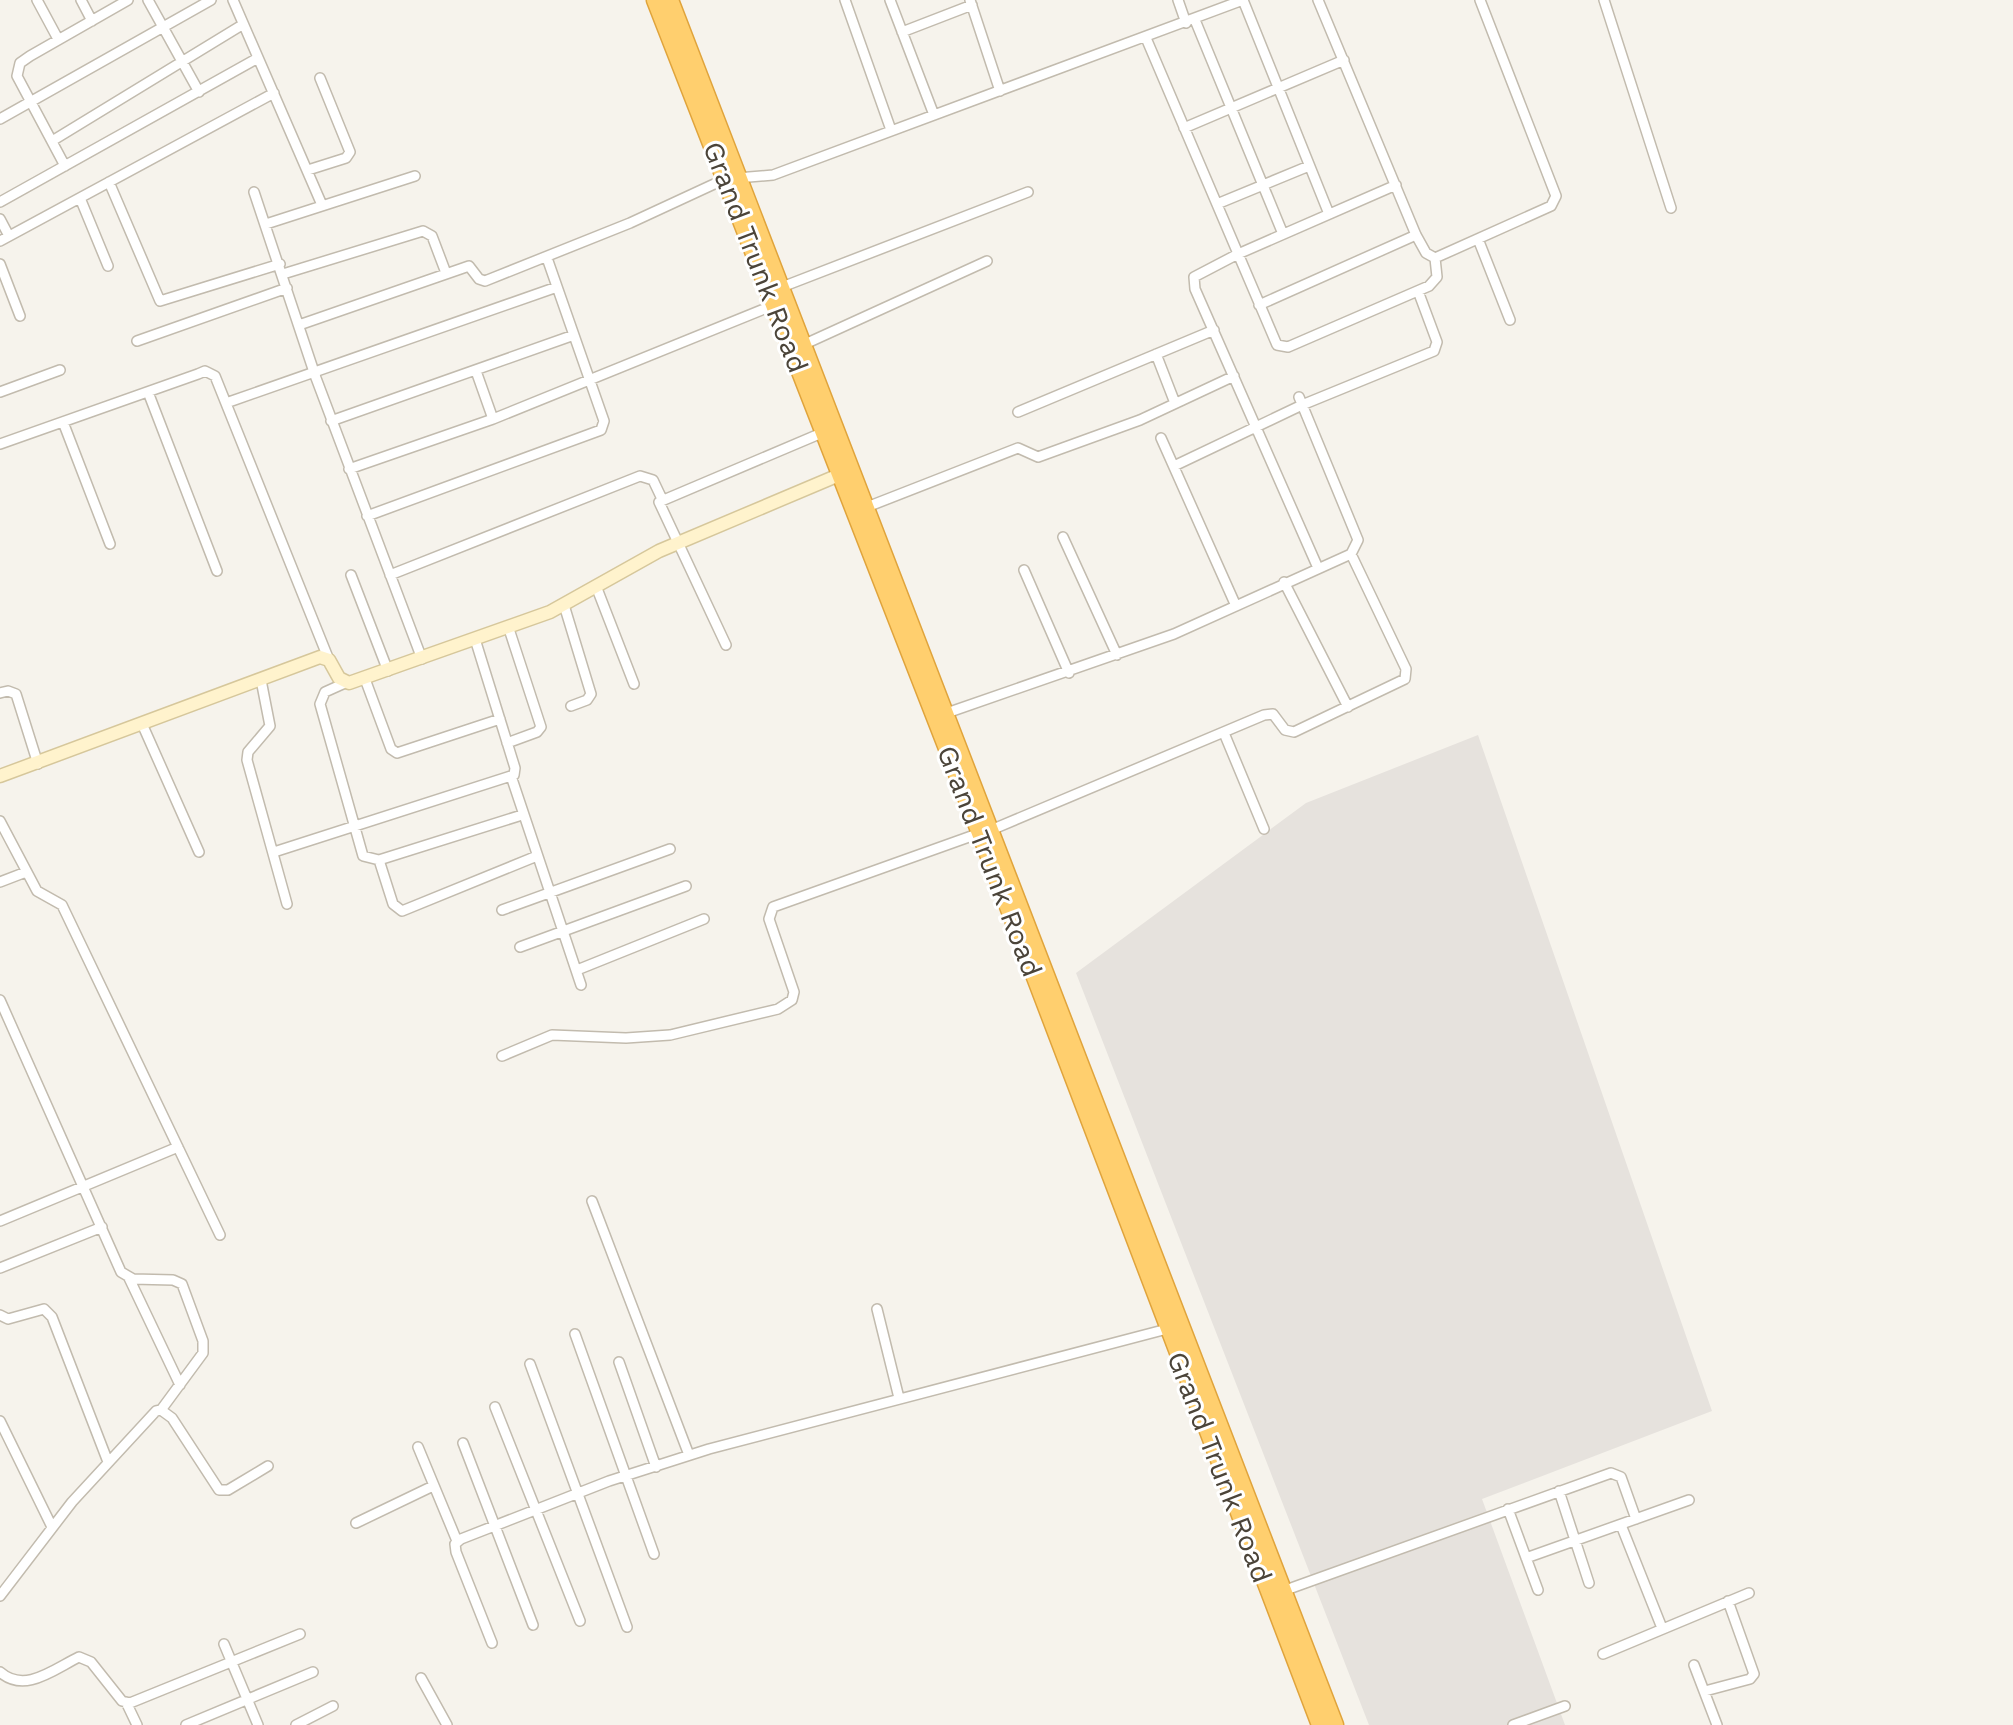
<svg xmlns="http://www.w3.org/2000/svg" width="2013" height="1725" font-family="'Work Sans',sans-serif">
	<rect width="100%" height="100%" fill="#f6f3ec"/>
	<path fill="#e6e2dd" d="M1478,735L1712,1411L1482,1499L1565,1725H1369L1076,973L1306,803Z"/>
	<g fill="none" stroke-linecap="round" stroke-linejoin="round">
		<g stroke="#c2bbae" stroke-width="12">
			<path id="street" d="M37,0L58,39
				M81,0L92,21
				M148,0L199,92
				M233,0L322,205
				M845,0L891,130
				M890,0L934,115
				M970,0L1000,91
				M1178,0L1186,23
				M1243,0L1329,214
				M1318,0L1416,235L1426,253L1435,258L1551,206L1556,196L1480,0
				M1604,0L1671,208
				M1195,20L1283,234
				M902,32L972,5
				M1146,38L1277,345L1288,347L1429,286L1437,277L1435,258
				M0,119L211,0
				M1184,128L1344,60
				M52,141L242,25
				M65,166L17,76L20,63L30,56L128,0
				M308,170L346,158L350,152L320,78
				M109,182L160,301L280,264
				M254,192L316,378L422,659
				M80,198L108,266
				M0,202L258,58
				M1217,204L1309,166
				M0,219L9,236
				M266,224L415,176
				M1478,239L1510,320
				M0,241L274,93
				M0,264L20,316
				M283,274L423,231L432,236L446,273
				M782,287L1028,192
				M1259,305L1416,235
				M299,325L469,266L479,279L485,281L630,223L725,179L773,175L1243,0
				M137,341L287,288
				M805,344L987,261
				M1156,354L1175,403
				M476,371L493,419
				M0,392L60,370
				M148,392L217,571
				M226,403L557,287
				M1018,412L1214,330
				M331,421L574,335
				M63,422L110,544
				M1161,438L1236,606
				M0,444L198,374L205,371L215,376L329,660
				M1174,466L1302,405L1434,351L1437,342L1418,291
				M349,469L493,419L774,305
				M867,507L1018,448L1038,457L1140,420L1234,376
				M367,516L601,430L604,421L547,258
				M1063,537L1117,655
				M1318,568L1195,289L1194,277L1238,254L1396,185
				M1024,570L1069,673
				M351,575L388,671
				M390,575L640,476L653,480L662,499
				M1284,582L1348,707
				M596,586L634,684
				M564,605L591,694L587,700L571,706
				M726,645L659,502L824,432
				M365,679L391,749L397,753L500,719
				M261,680L270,726L248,752L247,760L287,904
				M345,683L325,692L320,704L363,856L379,860L522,815
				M0,693L8,691L16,694L38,764
				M941,715L1174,634L1351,554L1358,540L1299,397
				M143,726L199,852
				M1224,733L1264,829
				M507,743L537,732L541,727L508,626
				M511,776L581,985
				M0,821L37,891L62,905L220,1235
				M991,830L1264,715L1273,714L1285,730L1294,732L1405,679L1406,669L1351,554
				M274,852L514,775L515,768L475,639
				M379,860L393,904L402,911L537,856
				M0,882L26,872
				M502,910L670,849
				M520,947L686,886
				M577,970L704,919
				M0,1000L121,1272L133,1279L173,1280L182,1284L203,1341V1353L161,1410
				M502,1056L552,1035L626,1038L670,1035L778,1009L792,1000L794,992L769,919L773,907L980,833
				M592,1201L689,1455
				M0,1221L178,1147
				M0,1268L102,1227
				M129,1278L180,1385
				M877,1309L899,1398
				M0,1315L8,1319L44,1309L52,1317L108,1462
				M575,1334L654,1554
				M619,1362L656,1467
				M530,1364L627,1627
				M495,1407L580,1621
				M0,1421L52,1527
				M463,1443L533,1625
				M418,1447L457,1541
				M1559,1491L1589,1583
				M1508,1509L1538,1590
				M356,1523L433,1486
				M1621,1525L1662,1628
				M1526,1558L1689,1500
				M1283,1591L1611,1473L1621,1477L1636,1519
				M0,1596L72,1502L156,1411L161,1410L172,1418L219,1490H228L268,1466
				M492,1643L456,1552L455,1544L461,1539L609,1481L709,1449L1167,1329
				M224,1644L258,1725
				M1603,1654L1749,1593
				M1694,1665L1717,1725
				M0,1672C25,1694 54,1669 79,1657L91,1662L122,1701L130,1703L300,1634
				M421,1678L447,1725
				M1705,1691L1750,1679L1754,1674L1728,1601
				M126,1702L137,1725
				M186,1725L313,1672
				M296,1725L333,1706
				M1513,1725L1565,1706"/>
		</g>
		<g stroke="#d6c79b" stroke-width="15">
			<path id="secondary" d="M0,776L320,657L329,660L339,678L349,683L550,612L659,551L846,472"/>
		</g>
		<g stroke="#e0a43c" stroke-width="19">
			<path id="highway" d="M655,0L980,833L1320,1725
				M670,0L1335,1725"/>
		</g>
		<use href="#street" stroke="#fff" stroke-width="9"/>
		<use href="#secondary" stroke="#fff3cd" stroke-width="12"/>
		<use href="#highway" stroke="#ffcf6e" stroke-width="16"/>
	</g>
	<g text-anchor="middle" stroke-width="6" stroke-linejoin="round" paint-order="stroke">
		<g font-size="28" fill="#4b4439" stroke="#fff">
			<text transform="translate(756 257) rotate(69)" y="10">Grand Trunk Road</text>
			<text transform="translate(990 861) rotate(69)" y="10">Grand Trunk Road</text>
			<text transform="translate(1220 1467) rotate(69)" y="10">Grand Trunk Road</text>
		</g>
	</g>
</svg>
